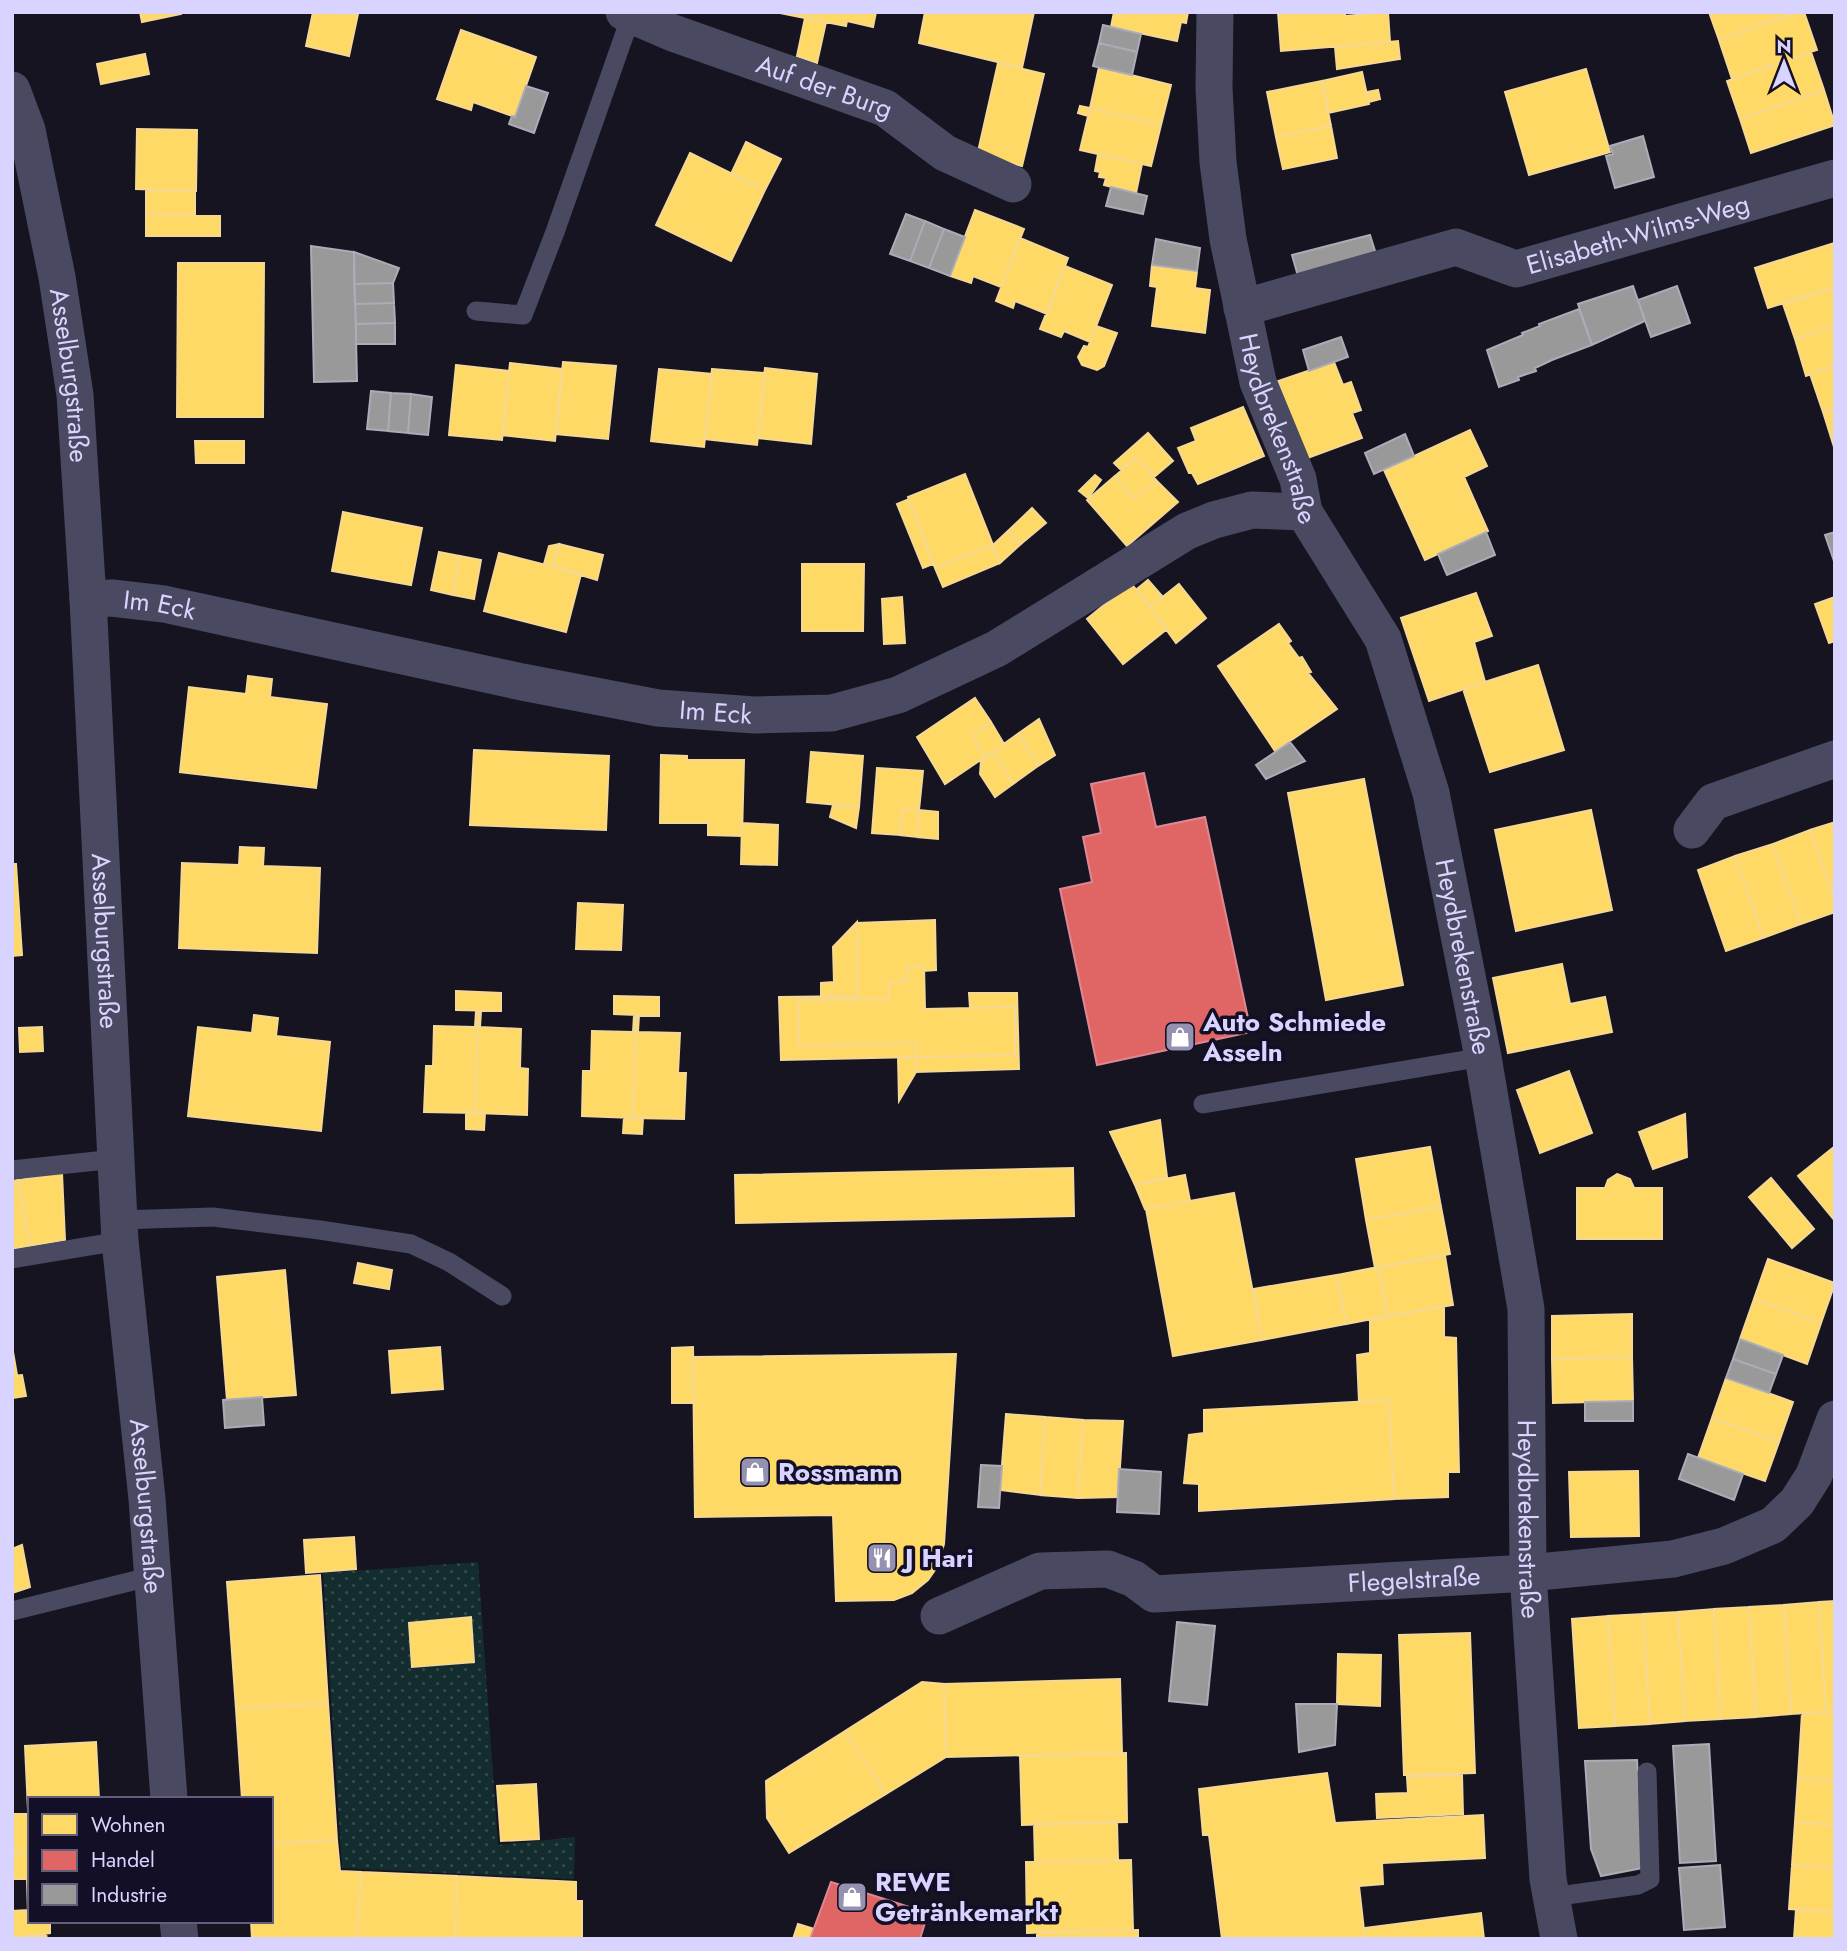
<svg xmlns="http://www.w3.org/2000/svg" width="1847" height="1951" font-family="Jost,sans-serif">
	<defs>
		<pattern id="garden-dots" width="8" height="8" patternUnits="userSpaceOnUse" patternTransform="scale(1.75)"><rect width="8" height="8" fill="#132c2d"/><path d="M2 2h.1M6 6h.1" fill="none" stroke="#354a4c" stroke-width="1.8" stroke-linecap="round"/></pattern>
	</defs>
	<rect width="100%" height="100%" fill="#161421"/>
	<path fill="url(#garden-dots)" d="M478,1562L498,1845L575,1837L574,1879L342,1868L323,1573Z"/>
	<path fill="#ffd966" stroke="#f4d894" stroke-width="2" d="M140,12H181V14L142,22Z
		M313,12L358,14L349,56L306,46Z
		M775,12H806L805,18Z
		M806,12H876L873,27L847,21L846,26L805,18Z
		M925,12H1034L1022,68L919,43Z
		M1114,12H1188L1186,23L1181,22L1177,41L1111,27Z
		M1278,12H1345V16L1388,12L1390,42L1281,51Z
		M1709,12H1797L1719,40Z
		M1797,12H1804L1817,50L1732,79L1719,40Z
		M805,18L826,22L817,63L797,56Z
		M461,30L536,57L515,117L473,102L471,110L437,99Z
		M1398,41L1400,59L1337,69L1335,47Z
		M1811,52L1824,90L1740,119L1727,81Z
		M145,54L149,74L101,84L97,64Z
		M998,63L1044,74L1022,166L977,156Z
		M1099,67L1171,85L1161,125L1090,108Z
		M1586,69L1610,152L1529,175L1505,92Z
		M1362,72L1369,104L1328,113L1322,81Z
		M1322,81L1331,126L1276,137L1267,92Z
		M1378,90L1380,99L1369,102L1367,92Z
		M1824,90L1835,125L1751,153L1740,119Z
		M1080,106L1090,108L1088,116L1078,113Z
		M1090,108L1161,125L1151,166L1080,150Z
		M1331,126L1337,158L1283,169L1276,137Z
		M137,129L197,130L196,191L136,189Z
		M746,142L781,159L765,190L731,174Z
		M690,153L765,190L731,261L656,225Z
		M1098,154L1142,164L1136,193L1104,185L1106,178L1099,177L1100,172L1095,171Z
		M146,190L195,191V215L146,214Z
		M975,210L1024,229L1001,287L973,276L971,283L950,276Z
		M146,214L220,216V236H146Z
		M1020,238L1068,258L1047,314L1015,301L1013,308L996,301Z
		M1834,243L1835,287L1768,308L1755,268Z
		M178,263H264L263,417H177Z
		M1152,265L1197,271L1195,288L1210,290L1205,333L1152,326L1157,287L1150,286Z
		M1065,266L1112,285L1090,342L1064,331L1061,337L1040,329Z
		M1835,287V326L1795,339L1783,304Z
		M1096,326L1117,333L1104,366L1097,370L1082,365L1078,357L1084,346L1088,347Z
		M1835,326V366L1806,376L1795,339Z
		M563,362L616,366L608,439L556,434Z
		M1334,362L1343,385L1351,382L1361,410L1352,413L1362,438L1305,459L1278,381Z
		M510,363L562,369L555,441L502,435Z
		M456,365L509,371L502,440L449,435Z
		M1835,366V408L1823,412L1810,374Z
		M765,368L817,374L811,444L758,438Z
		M659,369L712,374L704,447L651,441Z
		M712,369L765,373L757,445L705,439Z
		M1243,407L1264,456L1198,484L1192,473H1189L1178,448L1196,441L1191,428Z
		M1835,408V447H1834L1823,412Z
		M1470,430L1487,466L1464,477L1488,531L1425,560L1384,470Z
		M1148,433L1173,461L1154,477L1137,457L1121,470L1114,463Z
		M195,441H244V463H196Z
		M1137,457L1157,481L1134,499L1115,476Z
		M965,474L993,545L935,568L908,497Z
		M1095,475L1101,480L1088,498L1079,491Z
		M1115,476L1134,499L1157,481L1178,502L1127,546L1087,500Z
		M909,499L933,564L923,568L897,504Z
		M1032,508L1046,523L1021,544L1008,531Z
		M343,512L422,528L411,585L332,571Z
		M1008,531L1021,544L1000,563L993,545Z
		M559,544L554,567L544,564L549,546Z
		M559,544L603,555L597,580L554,567Z
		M993,545L1000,563L943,587L935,568Z
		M439,552L460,556L453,595L431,590Z
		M499,553L581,574L566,632L484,611Z
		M460,556L481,560L474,599L453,595Z
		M802,564H864L863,631H802Z
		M1148,580L1162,596L1150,607L1137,589Z
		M1131,583L1167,629L1123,664L1087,619Z
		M1179,584L1206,618L1176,643L1150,607Z
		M1476,593L1492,636L1474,642L1485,682L1429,701L1401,618Z
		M902,597L905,643L884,644L882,599Z
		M1835,597V641L1829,643L1815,604Z
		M1279,624L1291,641L1288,643L1299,658L1302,657L1311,672L1308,673L1337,709L1275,751L1218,666Z
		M1538,665L1564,750L1490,772L1463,689Z
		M248,676L272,679L270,697L327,704L316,788L180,772L189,687L246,694Z
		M975,698L991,722L972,734L985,757L945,784L917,737Z
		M1039,719L1055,755L1038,766L1019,733Z
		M991,722L1004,744L985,757L972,734Z
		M1019,733L1038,766L1013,784L994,751Z
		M474,750L609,756L606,830L470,825Z
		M994,751L1013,784L995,797L980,774L981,760Z
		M811,752L863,756L859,807L807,802Z
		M661,755L687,756V760H744L742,836L708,835V823H660Z
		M877,768L923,771L919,810L902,809L900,835L872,833Z
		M1364,779L1403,985L1326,1000L1288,793Z
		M833,805L859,807L856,828L830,817Z
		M902,809L919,810L917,837L900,835Z
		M919,810L938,812V839L917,837Z
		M1591,810L1612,910L1516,931L1495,830Z
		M1835,822V900L1810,830Z
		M742,823L778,825L777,865L741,864Z
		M1810,830L1835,900V912L1801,924L1773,844Z
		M1773,844L1801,924L1763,938L1735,856Z
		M240,847L264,848L263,866L320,868L317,953L179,948L182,863L239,865Z
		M1735,856L1763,938L1726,951L1698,870Z
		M12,864H16L22,955L12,956Z
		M578,903L623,905L621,950L576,949Z
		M935,920L936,970L924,971V966L907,967V981L889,982V999L798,1000L799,1046L916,1043V1057L781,1060L779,997L858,996L857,923Z
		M857,922L858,996H821V983L834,982L833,947Z
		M1562,964L1570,1004L1605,997L1612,1032L1508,1053L1493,978Z
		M924,966L925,1009L1015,1007V1055L916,1057V1043L799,1046L798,1000L889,999V982L907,981V967Z
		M456,991L501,993V1011L456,1010Z
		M969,993H1017L1019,1069L916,1072V1057L1015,1055V1007L970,1008Z
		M614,996L659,997V1016L614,1014Z
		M476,1011H478L475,1113L424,1112L426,1066H433L434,1026L475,1027Z
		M478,1011H481L480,1027L521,1029L520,1068L528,1069L527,1115L475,1113Z
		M254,1015L278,1018L276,1036L330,1042L321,1131L188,1116L198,1027L252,1033Z
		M634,1015H636L633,1118L582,1116L583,1071H591L592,1031L633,1032Z
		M636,1015H639L638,1032L680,1033L678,1073H686L684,1119L633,1118Z
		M42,1027L43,1051L20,1052L19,1028Z
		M898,1057H916V1072L899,1101Z
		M1569,1071L1592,1133L1540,1153L1517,1090Z
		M466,1112L485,1113L484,1130L466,1129Z
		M1685,1114L1687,1157L1653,1169L1639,1132Z
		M624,1117L643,1118L642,1134L623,1133Z
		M1160,1120L1167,1177L1135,1185L1110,1132Z
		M1835,1146V1221L1798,1176Z
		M1430,1147L1441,1207L1366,1220L1356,1159Z
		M1073,1168L1074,1216L736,1223L735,1175Z
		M62,1173L65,1240L30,1246L18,1180Z
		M1617,1174L1630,1179L1634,1188H1662V1239H1577V1188H1605L1608,1180Z
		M1185,1175L1190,1201L1145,1209L1135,1185Z
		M1771,1178L1814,1229L1792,1248L1749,1197Z
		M18,1180L30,1246L12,1249V1181Z
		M1234,1193L1262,1340L1173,1356L1146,1209Z
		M1441,1207L1450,1254L1375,1268L1366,1220Z
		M1445,1256L1453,1305L1388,1316L1378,1267Z
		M1768,1259L1835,1283L1821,1323L1754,1299Z
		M358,1263L392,1270L389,1289L354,1283Z
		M1378,1267L1388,1316L1346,1324L1337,1275Z
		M285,1270L296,1395L227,1400L217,1277Z
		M1337,1275L1346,1324L1262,1340L1253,1289Z
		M1754,1299L1821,1323L1807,1364L1740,1339Z
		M1444,1306V1337L1456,1338L1459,1472H1448V1497L1394,1499L1389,1400L1359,1402L1357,1355L1370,1353V1320Z
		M1632,1314V1357L1552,1359V1316Z
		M12,1346L17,1375L12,1376Z
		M440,1347L443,1389L392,1393L389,1351Z
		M693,1347L694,1403H672V1348Z
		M956,1354L944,1544L937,1567L928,1580L912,1593L894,1600L836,1601L833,1515L695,1517L693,1357Z
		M1632,1357L1633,1401L1553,1403L1552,1359Z
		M22,1375L26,1396L12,1398V1376Z
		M1726,1378L1793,1402L1779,1442L1712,1418Z
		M1389,1400L1394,1499L1199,1511V1484L1184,1483L1189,1435L1204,1433V1410Z
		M1006,1414L1045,1417L1040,1495L1000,1490Z
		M1045,1417L1083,1420L1078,1498L1040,1495Z
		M1712,1418L1779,1442L1765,1481L1698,1458Z
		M1083,1420L1123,1421L1118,1497L1078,1498Z
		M1638,1471L1639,1536L1571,1537L1569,1472Z
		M354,1537L356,1569L306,1573L304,1540Z
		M22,1545L30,1587L12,1593V1549Z
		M320,1575L328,1703L236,1709L227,1582Z
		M1835,1601V1712H1826L1819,1602Z
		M1819,1602L1826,1712L1791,1714L1784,1605Z
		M1784,1605L1791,1714L1756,1717L1749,1607Z
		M1749,1607L1756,1717L1721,1719L1714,1609Z
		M1714,1609L1721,1719L1685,1721L1678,1612Z
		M1678,1612L1685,1721L1650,1724L1643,1614Z
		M1643,1614L1650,1724L1615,1726L1608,1616Z
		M1608,1616L1615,1726L1579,1728L1572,1619Z
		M471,1617L474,1662L412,1667L409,1623Z
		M1470,1633L1475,1773L1404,1775L1399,1635Z
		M1338,1654L1381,1655L1380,1706L1337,1704Z
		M1120,1679L1122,1753L946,1757L944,1684Z
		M922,1682L944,1684L946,1757L886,1794L845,1731Z
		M328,1703L337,1840L271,1843V1799H242L236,1709Z
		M1826,1712H1835V1781L1798,1778L1802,1713Z
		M845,1731L886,1794L789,1853L767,1818L766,1781Z
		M96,1742L99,1799H30V1853L25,1746Z
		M1126,1753L1127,1822L1022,1825L1020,1756Z
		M1327,1773L1335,1823L1483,1815L1485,1858L1382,1863L1383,1884L1359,1886L1365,1939H1222L1209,1835H1203L1199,1789Z
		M1462,1775L1463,1814L1377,1818L1376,1794L1408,1793L1407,1777Z
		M1798,1778L1835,1781V1825L1795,1822Z
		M536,1784L539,1839L501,1841L497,1786Z
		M12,1814H28L30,1852L12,1853Z
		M1117,1822L1118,1860L1035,1862L1034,1824Z
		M1795,1822L1835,1825V1868L1792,1865Z
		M337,1840L340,1871L361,1872L357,1939H252L251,1921H271V1843Z
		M30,1852V1879H12V1853Z
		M1131,1860L1133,1930L1027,1933L1026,1862Z
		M1792,1865L1835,1868V1912L1789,1909Z
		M361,1872L457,1876L455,1939H357Z
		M457,1876L576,1882V1901H582V1939H455Z
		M27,1879H30V1914H28Z
		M1796,1909L1835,1912V1939H1794Z
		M28,1910L30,1921H50V1933L12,1938V1911Z
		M1481,1913L1484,1939H1365L1364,1928Z
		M798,1924L814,1929L810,1939H793Z
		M1138,1930V1939H1037V1932Z
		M46,1934L47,1939H12V1938Z"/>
	<path fill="#e06666" stroke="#de8794" stroke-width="2" d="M1144,773L1156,827L1205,817L1251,1032L1097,1065L1060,889L1092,882L1083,837L1101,833L1091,784Z
		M831,1882L928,1913L920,1939H810Z"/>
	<path fill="#999" stroke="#acabb8" stroke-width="2" d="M1103,25L1141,34L1137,52L1099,43Z
		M1099,43L1137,52L1132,75L1093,66Z
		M526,86L548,93L534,133L509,124L512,116L515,117Z
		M1643,136L1654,177L1615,188L1606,156L1613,154L1610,146Z
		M1111,187L1147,196L1143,214L1106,206Z
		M906,214L925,221L910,261L890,254Z
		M925,221L944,229L929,268L910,261Z
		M944,229L965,237L950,276L929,268Z
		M1370,235L1376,254L1298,276L1292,255Z
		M1156,239L1200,248L1197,271L1152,265Z
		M311,246L354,252L357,381L314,382Z
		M354,252L399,268L393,283L354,284Z
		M393,283L394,303L355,304L354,284Z
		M1633,286L1645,321L1592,345L1578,304Z
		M1677,286L1690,323L1651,337L1638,300Z
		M394,303L395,323L356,324L355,304Z
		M1579,309L1592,345L1552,360L1535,368L1536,371L1518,377L1519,380L1499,387L1487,350L1523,335L1522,333L1540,326L1539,324Z
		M395,323V344H356V324Z
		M1341,337L1348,357L1309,371L1303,350Z
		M371,391L391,393L388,431L367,429Z
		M391,393L411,394L408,433L388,431Z
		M411,394L432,397L428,435L408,433Z
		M1405,434L1414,456L1374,474L1365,453Z
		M1486,532L1495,555L1447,575L1438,554Z
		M1835,532V564L1825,535Z
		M1290,742L1305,761L1266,779L1256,765Z
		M1740,1339L1783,1355L1776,1374L1733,1359Z
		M1733,1359L1776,1374L1769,1393L1726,1378Z
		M262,1397L264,1425L225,1428L223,1400Z
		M1633,1401V1421H1585V1402Z
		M1688,1454L1743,1474L1734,1500L1679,1479Z
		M981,1465L1002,1466L999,1508L978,1507Z
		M1119,1469L1161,1472L1159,1514L1117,1512Z
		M1177,1622L1215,1626L1207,1705L1169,1701Z
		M1296,1704H1337L1335,1745L1299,1752Z
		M1709,1744L1716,1861L1680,1863L1673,1746Z
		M1637,1760L1643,1868L1601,1876L1591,1849L1585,1761Z
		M1720,1865L1725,1927L1684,1930L1679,1868Z"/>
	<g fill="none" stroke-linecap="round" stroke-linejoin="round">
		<path stroke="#4a4962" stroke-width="19" d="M476,311L523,315L555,232L631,16
			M1203,1104L1483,1057
			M12,1170L115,1159
			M119,1220L213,1217L320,1230L411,1244L449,1262L502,1296
			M12,1259L120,1241
			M12,1611L153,1576
			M1552,1897L1638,1885L1650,1879L1647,1772"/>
		<g stroke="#4a4962" stroke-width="37">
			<path id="s1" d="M624,12L673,33L885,108L945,153L1013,184"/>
			<path id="s2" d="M1215,12L1214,88L1218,162L1228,239L1258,382L1298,479L1304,512L1383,639L1431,793L1483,1057L1526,1309L1528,1573L1548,1879L1559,1939"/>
			<path id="s3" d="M12,90L27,130L57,277L75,395L88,599L120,1241L147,1499L169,1799"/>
			<path id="s4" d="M1242,308L1456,247L1516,269L1835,178"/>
			<path id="s5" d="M88,599L112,598L164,604L522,682L658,708L754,715L832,713L898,695L996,649L1187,531L1214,520L1252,510L1304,512"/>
			<path d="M1692,830L1713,802L1835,759"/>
			<path id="s6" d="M939,1616L1040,1571L1108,1569L1134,1579L1154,1594L1528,1573L1673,1559L1724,1546L1773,1525L1797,1502L1814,1475L1835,1419"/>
			<path d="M178,1921L180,1939"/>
		</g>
	</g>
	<defs>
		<g id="shop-square" transform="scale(1.575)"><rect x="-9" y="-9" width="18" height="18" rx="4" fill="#9591b1" stroke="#130f26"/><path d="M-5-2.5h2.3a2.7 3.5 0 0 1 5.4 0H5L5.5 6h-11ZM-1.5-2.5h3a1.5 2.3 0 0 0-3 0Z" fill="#fff"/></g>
		<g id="restaurant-square" transform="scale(1.575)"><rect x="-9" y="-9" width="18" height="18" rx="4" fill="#9591b1" stroke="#130f26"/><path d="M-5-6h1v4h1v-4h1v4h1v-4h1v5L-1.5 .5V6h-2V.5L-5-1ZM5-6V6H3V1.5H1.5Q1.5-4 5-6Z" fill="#fff"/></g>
	</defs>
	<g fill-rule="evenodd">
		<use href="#shop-square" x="1180" y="1037"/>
		<use href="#shop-square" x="755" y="1472"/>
		<use href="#restaurant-square" x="882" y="1558"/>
		<use href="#shop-square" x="852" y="1897"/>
	</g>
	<g text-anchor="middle" stroke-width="7" stroke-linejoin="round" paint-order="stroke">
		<g font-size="26" fill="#d9d4ff" stroke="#130f26">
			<text dy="9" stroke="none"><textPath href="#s1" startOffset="214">Auf der Burg</textPath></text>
			<text dy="9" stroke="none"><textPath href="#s4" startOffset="413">Elisabeth-Wilms-Weg</textPath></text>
			<text dy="9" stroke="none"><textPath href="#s3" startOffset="292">Asselburgstraße</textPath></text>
			<text dy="9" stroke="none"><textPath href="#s2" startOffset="424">Heydbrekenstraße</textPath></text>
			<text dy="9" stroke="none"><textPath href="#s5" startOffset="72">Im Eck</textPath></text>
			<text dy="9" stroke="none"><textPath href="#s5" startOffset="639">Im Eck</textPath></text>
			<text dy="9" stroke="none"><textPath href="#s3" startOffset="859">Asselburgstraße</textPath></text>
			<text dy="9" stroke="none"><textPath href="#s2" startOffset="990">Heydbrekenstraße</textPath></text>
			<text dy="9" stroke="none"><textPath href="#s3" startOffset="1426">Asselburgstraße</textPath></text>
			<text dy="9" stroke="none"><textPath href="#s2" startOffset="1558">Heydbrekenstraße</textPath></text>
			<text dy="9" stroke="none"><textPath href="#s6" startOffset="492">Flegelstraße</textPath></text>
		</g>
		<g font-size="26" font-weight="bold" fill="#d9d4ff" stroke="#130f26" text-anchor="start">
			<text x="1203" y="1031">Auto Schmiede<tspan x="1203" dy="30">Asseln</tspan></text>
			<text x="778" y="1481">Rossmann</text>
			<text x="905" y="1567">J Hari</text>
			<text x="875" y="1891">REWE<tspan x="875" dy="30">Getränkemarkt</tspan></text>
		</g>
	</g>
	<rect width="1847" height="1951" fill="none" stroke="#d9d4ff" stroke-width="28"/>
	<rect x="28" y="1797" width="245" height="126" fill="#130f26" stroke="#625e7d" stroke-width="2"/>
	<rect x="42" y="1814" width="35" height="21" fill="#ffd966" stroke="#625e7d" stroke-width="2"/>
	<text x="91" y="1832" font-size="21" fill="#d9d4ff">Wohnen</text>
	<rect x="42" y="1850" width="35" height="21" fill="#e06666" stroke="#625e7d" stroke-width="2"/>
	<text x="91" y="1867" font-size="21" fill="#d9d4ff">Handel</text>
	<rect x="42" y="1884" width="35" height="21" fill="#999999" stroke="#625e7d" stroke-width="2"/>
	<text x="91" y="1902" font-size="21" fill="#d9d4ff">Industrie</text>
	<g transform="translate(1784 63)" stroke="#130f26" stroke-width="5" paint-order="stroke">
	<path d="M0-5L12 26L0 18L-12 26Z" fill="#d9d4ff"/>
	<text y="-10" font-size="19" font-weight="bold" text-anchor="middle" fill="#d9d4ff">N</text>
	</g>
</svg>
